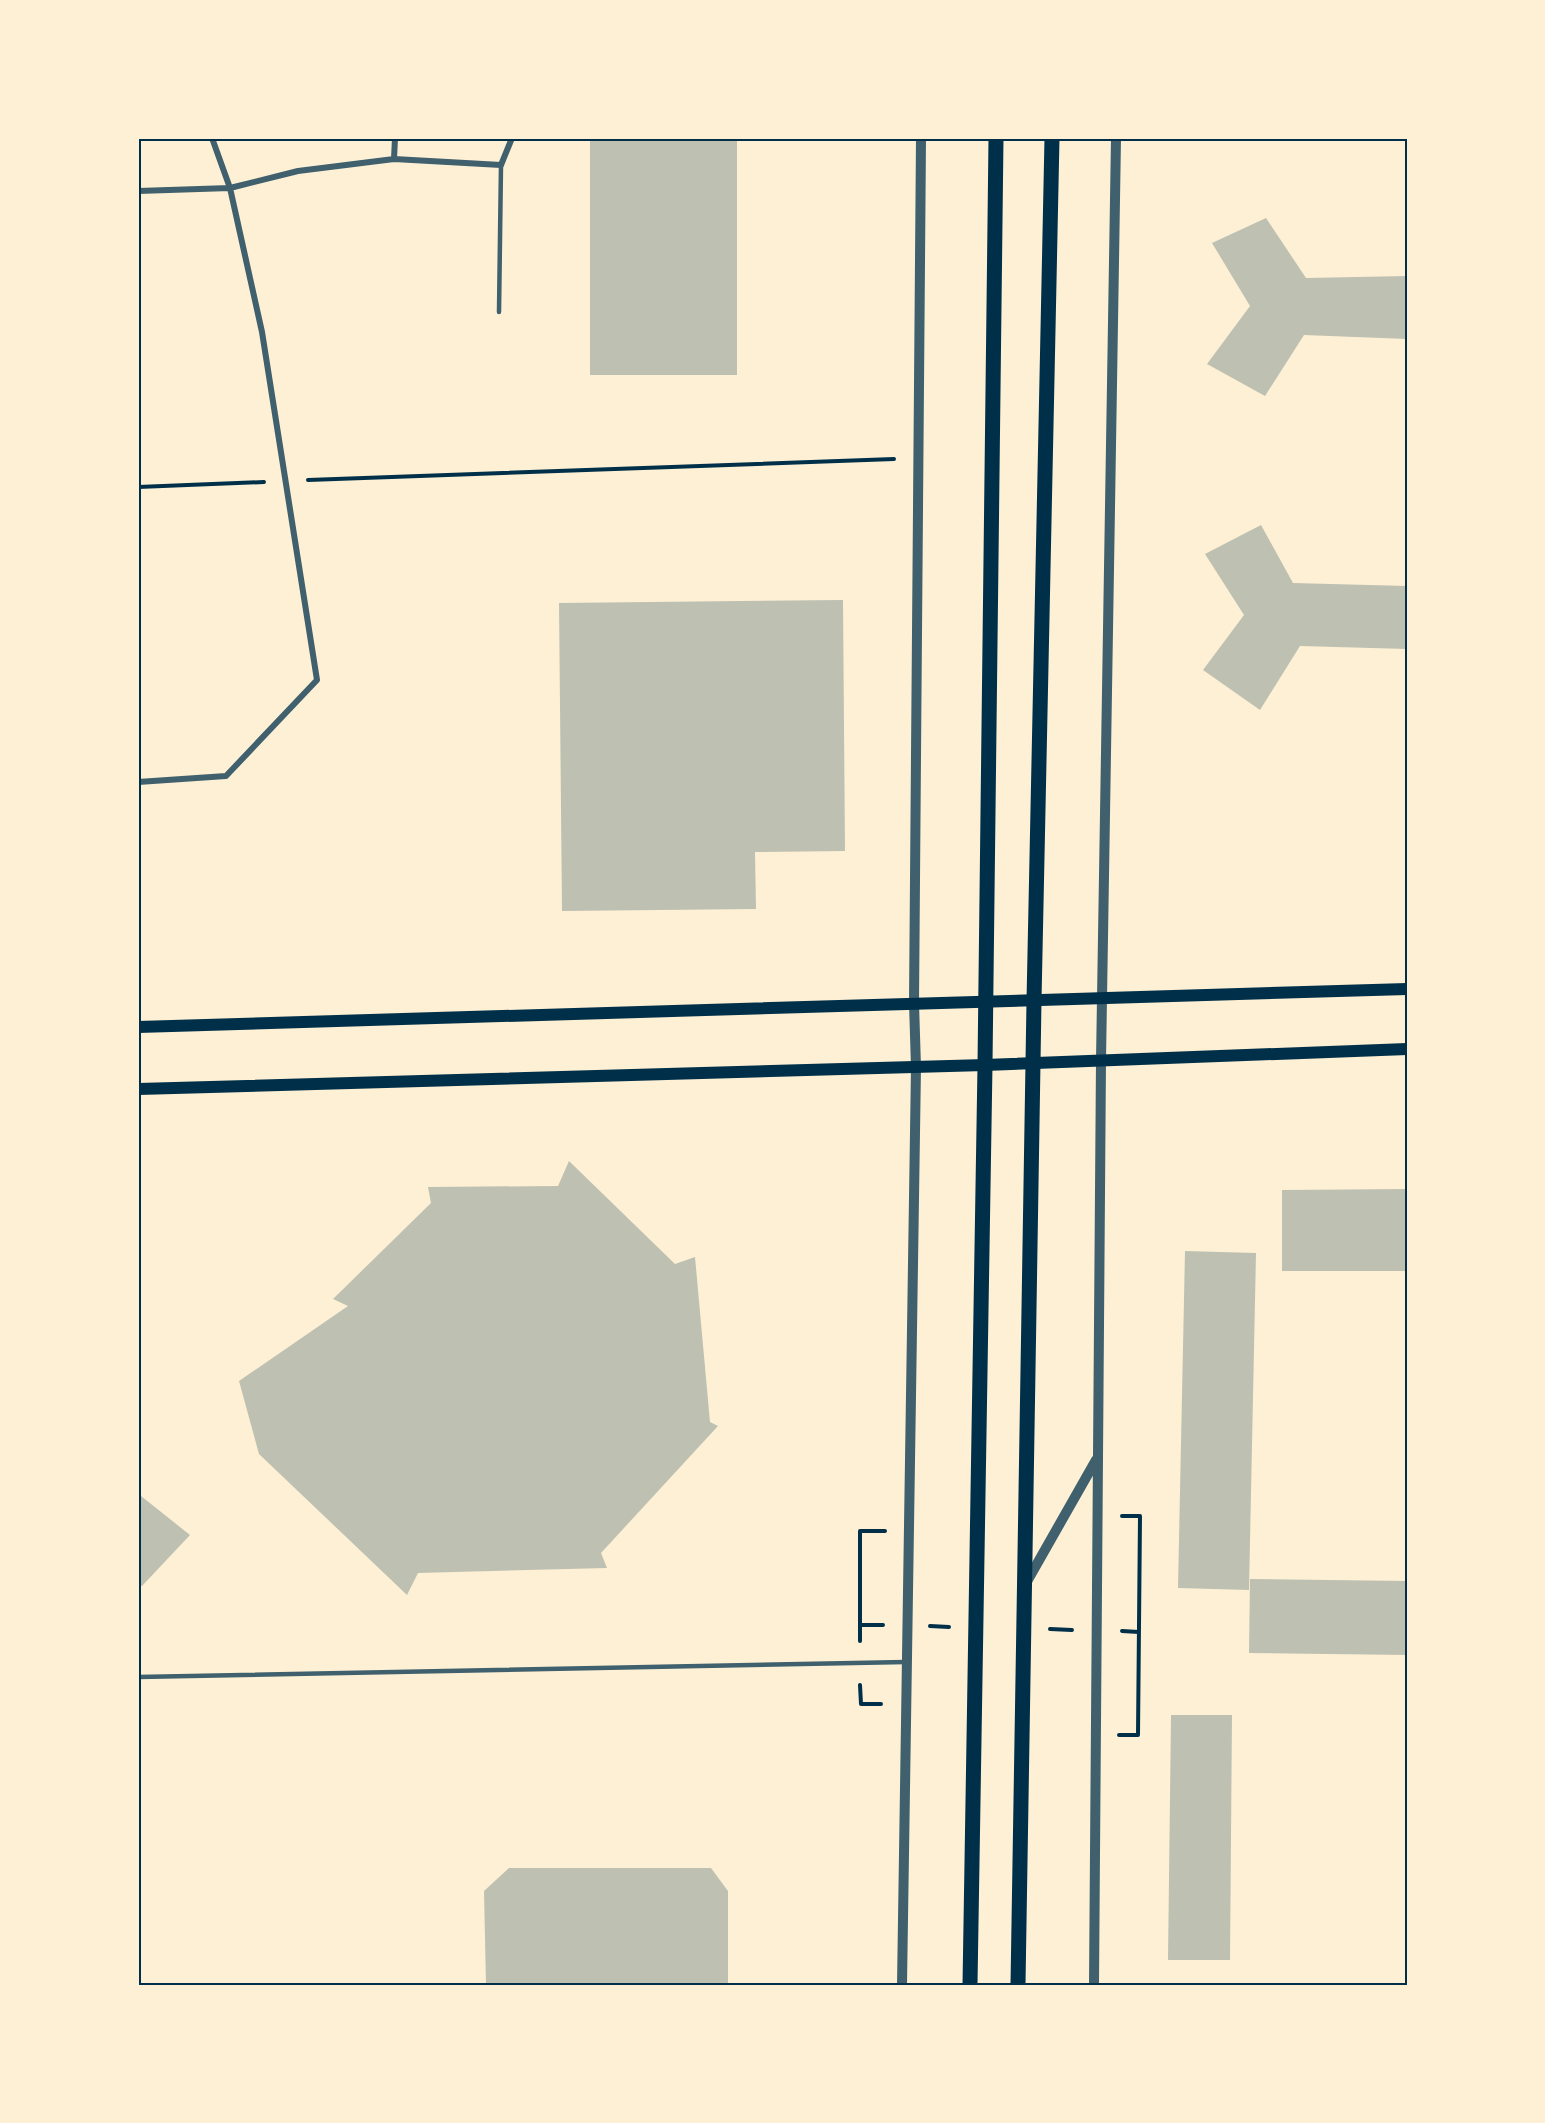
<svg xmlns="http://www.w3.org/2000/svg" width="1545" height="2123" font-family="'Crimson Pro',serif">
	<rect width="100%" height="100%" fill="#fdf0d5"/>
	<path fill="#bec0b2" d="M590,138H737V375H590Z
		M1266,218L1306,278L1407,276V339L1304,335L1265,396L1207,364L1250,306L1212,243Z
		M1261,525L1293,583L1407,586V649L1300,646L1260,710L1203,670L1244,615L1205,554Z
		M843,600L845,851L755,852L756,909L562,911L559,603Z
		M569,1161L675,1264L695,1257L710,1422L718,1426L601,1553L607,1568L418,1573L407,1595L259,1454L239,1381L348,1306L333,1299L431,1203L428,1187L558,1186Z
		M1407,1189V1271H1282V1190Z
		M1185,1251L1256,1253L1249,1590L1178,1588Z
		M138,1496H141L190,1535L142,1586H138Z
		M1250,1579L1407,1581V1655L1249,1653Z
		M1171,1715H1232L1230,1960H1168Z
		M509,1868H711L728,1891V1985H486L484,1891Z"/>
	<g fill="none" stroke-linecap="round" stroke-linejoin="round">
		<path stroke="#003049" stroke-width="4" d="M308,480L894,459
			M138,487L264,482
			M860,1625H883
			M930,1626L949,1627
			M1050,1629L1072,1630
			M1122,1631L1139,1632
			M860,1641V1531H885
			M860,1685L861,1704H881
			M1119,1735H1138L1140,1516H1122"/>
		<path stroke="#3f606c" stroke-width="4.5" d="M499,312L501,165
			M138,1677L906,1662"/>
		<path stroke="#3f606c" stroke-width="6" d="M394,159L395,138
			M138,191L230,188L298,171L394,159L501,165L512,138
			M138,782L226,776L317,680L262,332L230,188L212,138"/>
		<path stroke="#3f606c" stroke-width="10" d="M1025,1585L1096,1460
			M902,1985L916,1067L914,1003L921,138
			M1094,1985L1101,1060L1116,138"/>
		<path stroke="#003049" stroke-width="12" d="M138,1027L1407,989
			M138,1089L985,1065L1407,1049"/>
		<path stroke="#003049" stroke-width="15" d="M970,1985L985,1065L996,138
			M1018,1985L1034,1001L1052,138"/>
	</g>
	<rect width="1545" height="2123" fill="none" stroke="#fdf0d5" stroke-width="279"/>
	<rect x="140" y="140" width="1266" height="1844" fill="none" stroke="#003049" stroke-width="2"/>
</svg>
